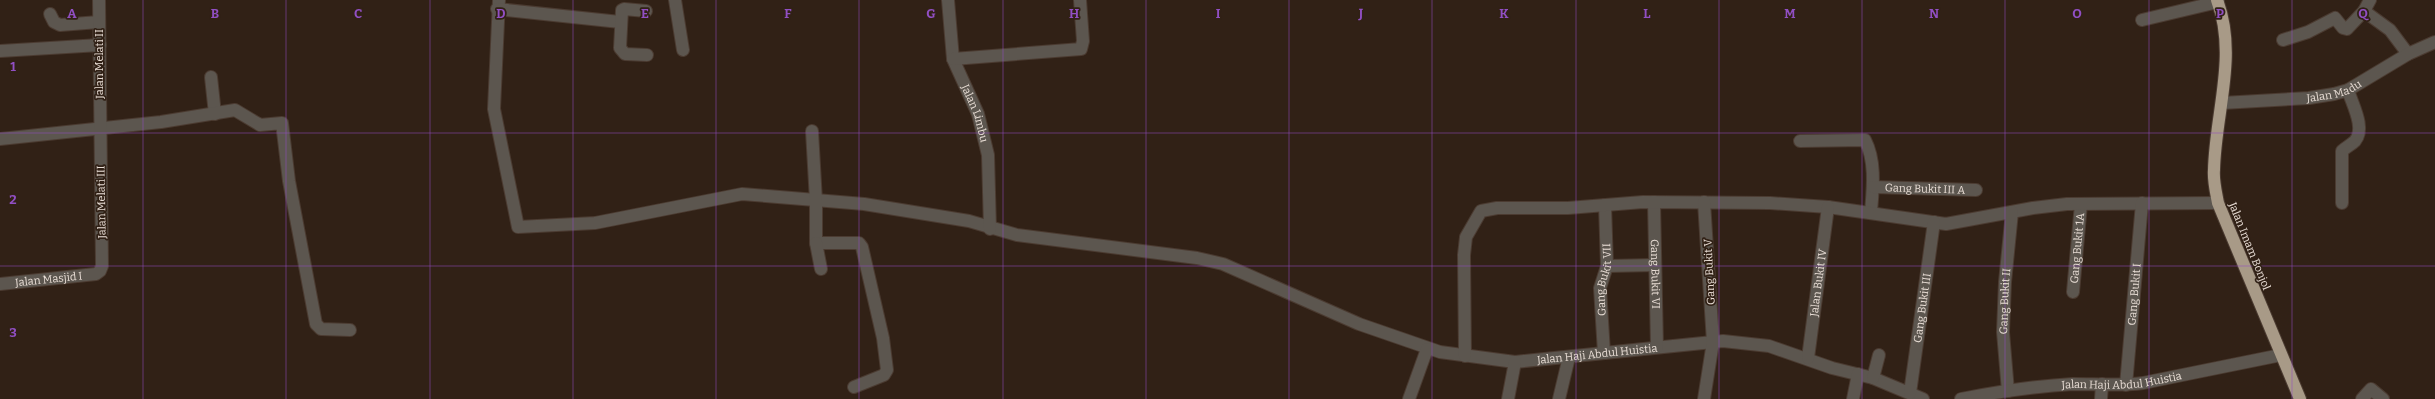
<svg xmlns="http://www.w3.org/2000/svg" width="2435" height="399" font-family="Bitter,serif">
	<rect width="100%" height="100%" fill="#312116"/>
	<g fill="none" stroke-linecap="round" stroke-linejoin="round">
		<g stroke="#4b3b31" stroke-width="14">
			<g id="minor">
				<path id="s1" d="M499,0L494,109L518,227L595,223L742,194L864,204L969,221L1017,235L1197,258L1223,264L1359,324L1440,352L1515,362L1723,341L1769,346L1832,368L1873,378L1923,399"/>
				<path d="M675,0L683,50"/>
				<path id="s2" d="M948,0L953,59L978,114L988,155L990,229"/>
				<path d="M497,9L620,22"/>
				<path d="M646,11L624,9L622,10L620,48L625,54L647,55"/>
				<path d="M2364,11L2390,30L2408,54"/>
				<path d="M50,14L54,22L60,25L99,22"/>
				<path d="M2142,20L2218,2"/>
				<path d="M2283,40L2308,32L2335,18L2343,28L2347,29L2364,11L2370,0"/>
				<path d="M0,51L100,45"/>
				<path d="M953,59L1081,49L1083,41L1080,0"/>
				<path d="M211,77L215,114"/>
				<path id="s3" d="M2222,103L2309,98L2334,94L2348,90L2408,54L2435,42"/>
				<path d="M812,131L816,201V243H859L862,247L883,338L887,370L884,375L854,387"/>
				<path d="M0,139L161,122L235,110L260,125L282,123L289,181L316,324L321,329L350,330"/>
				<path d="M1800,141L1865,140C1876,161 1873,188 1871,212"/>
				<path id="s4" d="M1873,187L1976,190"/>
				<path id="s5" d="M1654,202L1657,347"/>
				<path d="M2342,203V151C2346,147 2351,145 2355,141C2366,128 2352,104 2348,90"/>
				<path d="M816,243L821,269"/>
				<path d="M1607,266L1655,265"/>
				<path id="s6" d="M0,284L96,274L100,271L102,266L99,0"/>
				<path id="s7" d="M2073,292L2081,204"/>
				<path id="s8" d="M1604,353L1600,288L1607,266L1605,205"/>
				<path d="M1465,356L1464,255L1466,237L1481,211L1497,208H1568L1643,202L1770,203L1828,207L1946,224L2033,208L2067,204L2218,203"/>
				<path id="s9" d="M1808,358L1828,207"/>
				<path d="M1873,378L1879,355"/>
				<path id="s10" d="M2126,385L2142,203"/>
				<path id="s11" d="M2008,391L2003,332L2005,282L2012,212"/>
				<path id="s12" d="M1910,393L1934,222"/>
				<path d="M1409,399L1427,349"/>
				<path d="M1508,399L1515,362"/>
				<path d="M1559,399L1569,357"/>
				<path d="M1704,399L1713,342L1704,202"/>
				<path d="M1853,399L1858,374"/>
				<path id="s13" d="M1961,399C1997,392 2035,386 2073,384C2096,384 2120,386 2143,383L2281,355"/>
				<path d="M2101,399L2102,384"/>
				<path d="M2362,399L2371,389L2383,399"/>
			</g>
		</g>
		<g stroke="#4b3b31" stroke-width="14">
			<path id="highway" d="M2217,0C2238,55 2215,114 2214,170C2213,180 2216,192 2218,203L2300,399"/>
		</g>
		<use href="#minor" stroke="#5c564f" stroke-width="12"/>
		<use href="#highway" stroke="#a89a87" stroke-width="12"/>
	</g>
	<path fill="none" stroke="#914fc3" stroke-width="1" stroke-opacity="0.55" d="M143,0V399M286,0V399M430,0V399M573,0V399M716,0V399M859,0V399M1003,0V399M1146,0V399M1289,0V399M1432,0V399M1576,0V399M1719,0V399M1862,0V399M2005,0V399M2149,0V399M2292,0V399M0,133H2435M0,266H2435"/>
	<g text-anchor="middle" stroke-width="3.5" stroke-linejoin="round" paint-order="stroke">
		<g font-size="11" fill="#e8ddd5" stroke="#312116">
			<text transform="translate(99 64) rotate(-90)" y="4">Jalan Melati II</text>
			<text dy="4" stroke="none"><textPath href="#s3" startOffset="113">Jalan Madu</textPath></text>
			<text dy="4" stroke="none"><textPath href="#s2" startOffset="118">Jalan Limbu</textPath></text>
			<text dy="4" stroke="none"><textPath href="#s4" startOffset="52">Gang Bukit III A</textPath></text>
			<text transform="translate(101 202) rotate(-91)" y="4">Jalan Melati III</text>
			<text transform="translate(2250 246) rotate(68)" y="4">Jalan Imam Bonjol</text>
			<text dy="4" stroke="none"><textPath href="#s7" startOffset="44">Gang Bukit 1A</textPath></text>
			<text transform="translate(1709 272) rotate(-93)" y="4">Gang Bukit V</text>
			<text dy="4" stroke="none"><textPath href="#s5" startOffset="72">Gang Bukit VI</textPath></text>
			<text dy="4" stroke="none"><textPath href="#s6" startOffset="49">Jalan Masjid I</textPath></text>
			<text dy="4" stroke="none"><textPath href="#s8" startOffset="74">Gang Bukit VII</textPath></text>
			<text dy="4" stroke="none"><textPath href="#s9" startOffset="76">Jalan Bukit IV</textPath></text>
			<text dy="4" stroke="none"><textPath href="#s10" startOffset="91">Gang Bukit I</textPath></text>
			<text dy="4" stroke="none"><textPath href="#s11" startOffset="90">Gang Bukit II</textPath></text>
			<text dy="4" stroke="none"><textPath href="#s12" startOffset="86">Gang Bukit III</textPath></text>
			<text dy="4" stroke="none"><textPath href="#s1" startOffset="1336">Jalan Haji Abdul Huistia</textPath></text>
			<text dy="4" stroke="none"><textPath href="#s13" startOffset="162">Jalan Haji Abdul Huistia</textPath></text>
		</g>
	</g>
	<g font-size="13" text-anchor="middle" font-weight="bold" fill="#914fc3" stroke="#312116" stroke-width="3.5" stroke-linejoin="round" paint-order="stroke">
		<text x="72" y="18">A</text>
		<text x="215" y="18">B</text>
		<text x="358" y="18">C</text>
		<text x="501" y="18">D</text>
		<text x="645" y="18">E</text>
		<text x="788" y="18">F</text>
		<text x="931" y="18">G</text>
		<text x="1074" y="18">H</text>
		<text x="1218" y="18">I</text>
		<text x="1361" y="18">J</text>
		<text x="1504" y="18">K</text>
		<text x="1647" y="18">L</text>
		<text x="1790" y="18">M</text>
		<text x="1934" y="18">N</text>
		<text x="2077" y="18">O</text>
		<text x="2220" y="18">P</text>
		<text x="2363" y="18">Q</text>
		<text x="13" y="71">1</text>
		<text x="13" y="204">2</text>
		<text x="13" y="337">3</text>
	</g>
</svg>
